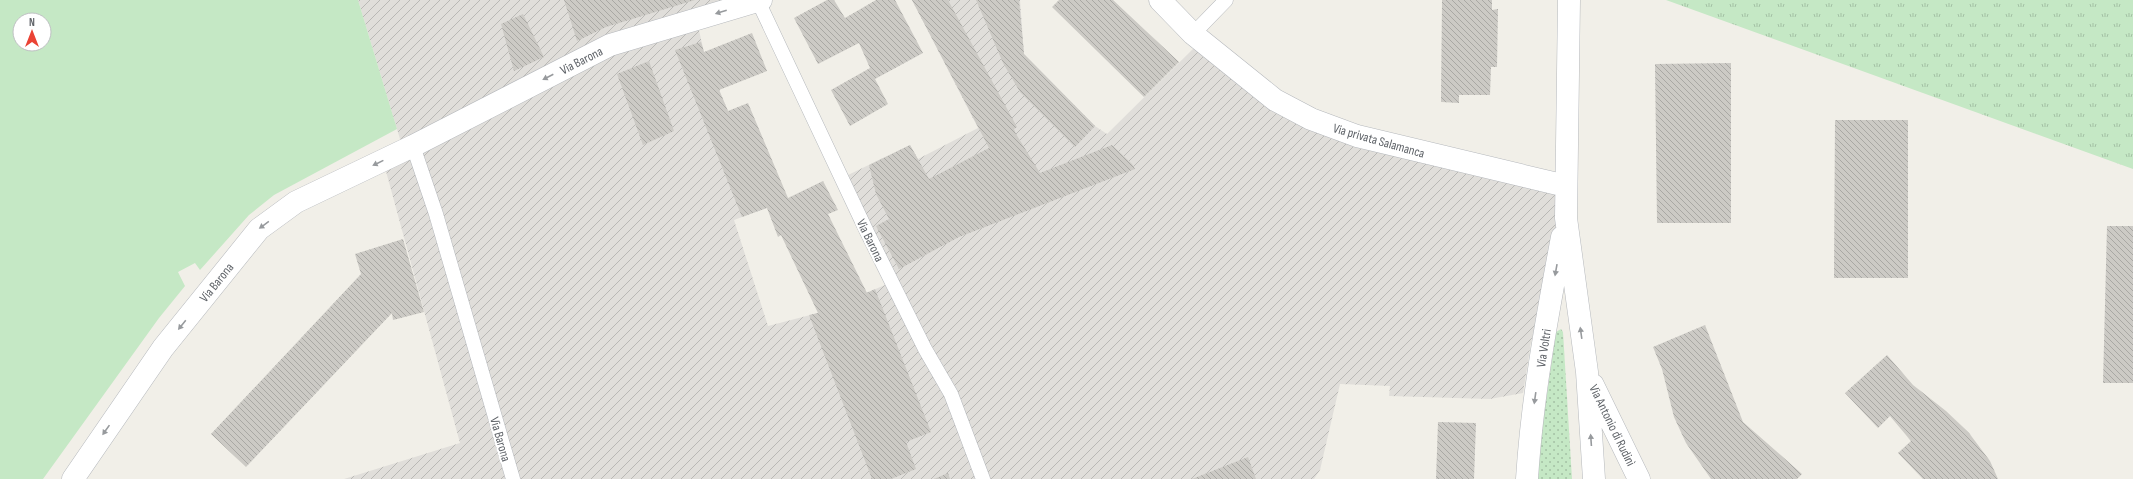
<svg xmlns="http://www.w3.org/2000/svg" width="2133" height="479" font-family="'Sofia Sans Condensed',sans-serif">
	<defs>
		<pattern id="industrial-furrows" width="10" height="10" patternUnits="userSpaceOnUse"><rect width="10" height="10" fill="#e0deda"/><path d="M-1 1l2-2M0 10L10 0M9 11l2-2" fill="none" stroke="#b9b8b5"/></pattern>
		<pattern id="grass-dots" width="8" height="8" patternUnits="userSpaceOnUse"><rect width="8" height="8" fill="#c5e8c5"/><path d="M2 2h.1M6 6h.1" fill="none" stroke="#a3c0a4" stroke-width="1.8" stroke-linecap="round"/></pattern>
		<pattern id="park-tufts" width="24" height="20" patternUnits="userSpaceOnUse"><rect width="24" height="20" fill="#c5e8c5"/><path d="M3 7l-1-3M5 7V3M7 7l1-3M15 17l-1-3M17 17v-4M19 17l1-3" fill="none" stroke="#a3c0a4"/></pattern>
		<pattern id="building-back-hatch" width="6" height="6" patternUnits="userSpaceOnUse"><rect width="6" height="6" fill="#cccac5"/><path d="M-1 5l2 2M0 0l6 6M5-1l2 2" fill="none" stroke="#a9a8a4"/></pattern>
	</defs>
	<rect width="100%" height="100%" fill="#f1efe8"/>
	<path fill="url(#industrial-furrows)" d="M358,0H753L609,43L403,149Z
		M912,0H1020L1024,54L1095,126L1107,134L1196,46L1273,106L1555,188L1557,247L1531,342L1523,393L1490,399L1389,396L1390,386L1340,384L1320,470L1314,479H344L460,443L384,164L611,47L697,22L704,52L767,208L734,220L768,326L818,313L897,280L848,175L910,145L918,159L978,128Z"/>
	<path fill="url(#grass-dots)" d="M1561,329L1563,332L1572,479H1536L1538,456L1556,332Z"/>
	<path fill="url(#park-tufts)" d="M1666,0H2133V169Z"/>
	<path fill="#c5e8c5" fill-rule="evenodd" d="M0,0H358L397,129L274,195L249,215L200,270L195,263L178,272L185,286L159,318L43,479H0ZM20,20H44V44H20Z"/>
	<path fill="url(#building-back-hatch)" d="M564,0H695L606,27L577,41Z
		M827,0H834L845,18L876,0H895L923,53L875,79L888,104L850,126L831,90L870,68L859,43L818,64L794,18Z
		M912,0H948L1017,127L1014,129L1016,134L1040,173L1112,145L1132,164L1135,169L959,237L899,269L876,226L889,219L876,194L869,165L910,145L929,179L989,148Z
		M976,0H1019L1024,54L1095,126L1075,147L1020,92L1003,63Z
		M1059,0H1113L1179,62L1144,97L1052,7Z
		M1442,0H1492V10L1498,9L1497,67H1491L1490,95H1459V103L1441,102Z
		M523,14L544,57L514,71L501,24Z
		M752,33L767,71L719,90L728,111L748,103L788,198L823,181L838,210L828,214L867,293L875,289L931,432L906,442L916,469L891,479H872L809,315L818,313L781,235L778,237L767,208L742,217L675,50L701,42L704,52Z
		M649,61L674,131L643,145L617,74Z
		M1731,63V223H1657L1655,64Z
		M1835,120H1908V278H1834Z
		M2107,226H2133V383H2103Z
		M403,239L424,312L393,320L392,313L246,467L211,434L361,274L355,254Z
		M1705,325L1743,422L1802,474L1797,479H1711L1686,443L1674,417L1662,369L1653,347Z
		M1887,355L1913,385L1946,411L1969,433L1990,461L1998,479H1923L1898,453L1911,441L1890,416L1878,428L1845,393Z
		M1438,422L1476,423L1474,479H1436Z
		M1248,457L1256,479H1192Z
		M948,473L950,479H934Z"/>
	<g fill="none" stroke-linecap="round" stroke-linejoin="round">
		<g stroke="#b5b8bc" stroke-width="15">
			<path id="lane" d="M758,1L867,232L925,349L951,394L983,479
				M1193,34L1226,0
				M413,146L436,214L513,479"/>
		</g>
		<g stroke="#b5b8bc" stroke-width="23">
			<path id="street" d="M1160,0L1193,34L1275,100L1311,119L1357,136L1566,186
				M1569,0L1566,218L1587,372L1594,479
				M1593,385L1639,479
				M73,479L163,348L259,229L296,202L413,146L610,45L761,0
				M1527,479C1532,398 1547,317 1562,237"/>
		</g>
		<use href="#lane" stroke="#fff" stroke-width="14"/>
		<use href="#street" stroke="#fff" stroke-width="22"/>
	</g>
	<defs><path id="oneway-solid" d="M-6-.8H1V-3.2L6.5 0L1 3.2V.8H-6Z"/></defs>
	<g fill="#979a9d">
		<use href="#oneway-solid" transform="translate(721 12) rotate(163)"/>
		<use href="#oneway-solid" transform="translate(548 77) rotate(153)"/>
		<use href="#oneway-solid" transform="translate(378 163) rotate(154)"/>
		<use href="#oneway-solid" transform="translate(264 225) rotate(144)"/>
		<use href="#oneway-solid" transform="translate(1556 270) rotate(100)"/>
		<use href="#oneway-solid" transform="translate(182 325) rotate(129)"/>
		<use href="#oneway-solid" transform="translate(1581 333) rotate(-98)"/>
		<use href="#oneway-solid" transform="translate(1535 398) rotate(98)"/>
		<use href="#oneway-solid" transform="translate(106 430) rotate(125)"/>
		<use href="#oneway-solid" transform="translate(1591 440) rotate(-94)"/>
	</g>
	<g text-anchor="middle" stroke-width="4" stroke-linejoin="round" paint-order="stroke">
		<g font-size="13" fill="#5f6368" stroke="#fff">
			<text transform="translate(581 60) rotate(-27)" y="5">Via Barona</text>
			<text transform="translate(1379 140) rotate(16)" y="5">Via privata Salamanca</text>
			<text transform="translate(871 240) rotate(64)" y="5">Via Barona</text>
			<text transform="translate(216 282) rotate(-51)" y="5">Via Barona</text>
			<text transform="translate(1543 348) rotate(-81)" y="5">Via Voltri</text>
			<text transform="translate(1613 425) rotate(64)" y="5">Via Antonio di Rudinì</text>
			<text transform="translate(501 439) rotate(74)" y="5">Via Barona</text>
		</g>
	</g>
	<g transform="translate(32 32)"><circle r="19" fill="#ffffff" stroke="#bfc1c3"/>
	<path d="M0-3L7 15L0 10L-7 15Z" fill="#ea4335"/>
	<text y="-6" font-size="11" font-weight="bold" text-anchor="middle" fill="#5f6368">N</text>
	</g>
</svg>
